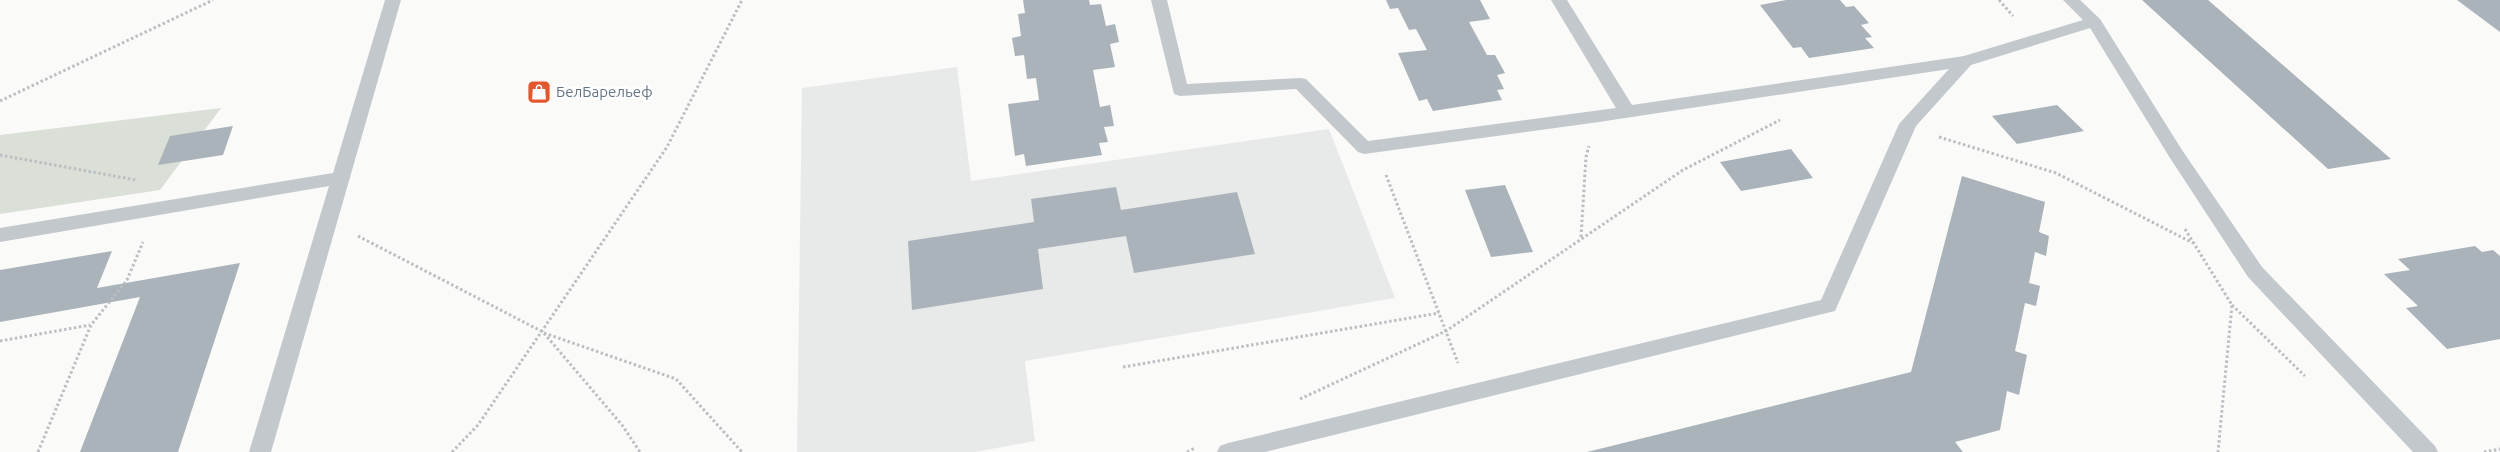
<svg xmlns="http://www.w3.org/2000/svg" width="2500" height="452" font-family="Ubuntu,sans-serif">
	<rect width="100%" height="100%" fill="#fafaf8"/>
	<path fill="#e8e9e9" d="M957,67L971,181L1329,129L1395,298L1025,361L1035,441L975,452H797L802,88Z"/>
	<path fill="#dadfd7" d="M221,108L160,190L0,214V135Z"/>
	<path fill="#aab3b9" d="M1023,0H1089L1090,5L1101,4L1106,26L1115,24L1119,42L1110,44L1115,67L1093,70L1100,107L1110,105L1114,126L1104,127L1108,142L1099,143L1102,155L1026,166L1024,154L1015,156L1008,104L1039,100L1036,78L1027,79L1024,55L1015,56L1012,38L1021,36L1018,14L1025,13Z
		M1386,0H1480L1490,19L1469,22L1487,55H1495L1505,73L1497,75L1504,89L1497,90L1502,100L1433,111L1427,99L1419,101L1398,53L1427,50L1416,29L1409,30L1398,8L1390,9Z
		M1786,0H1840L1846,7L1854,6L1869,23L1861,25L1872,37L1865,38L1874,48L1809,58L1801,47L1793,48L1760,5Z
		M2142,0H2208L2391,159L2328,169Z
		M2457,0H2500V32Z
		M2057,105L2084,131L2017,144L1992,116Z
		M233,126L223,155L158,165L170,136Z
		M1791,149L1813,178L1741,191L1720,162Z
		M1962,176L2045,202L2039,232L2049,236L2046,256L2035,252L2029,283L2040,286L2036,306L2025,303L2015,351L2027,355L2019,395L2007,391L2000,430L1955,442L1963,452H1587L1911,372Z
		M1505,185L1533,252L1491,257L1465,190Z
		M1116,187L1121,210L1237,192L1255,254L1134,273L1126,236L1038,249L1043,289L912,310L908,241L1034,222L1031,199Z
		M2475,246L2482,252L2493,250L2500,256V339L2447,349L2406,308L2418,306L2384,274L2410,270L2398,259Z
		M112,251L97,288L240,263L178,452H80L140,297L0,322V270Z"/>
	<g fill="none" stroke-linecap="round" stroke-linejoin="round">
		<path stroke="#bbbfc2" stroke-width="3" stroke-dasharray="2.5 2.5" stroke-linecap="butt" d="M1999,0L2013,16
			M0,101L213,0
			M1939,137L2056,173L2193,243
			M0,155L136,180
			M1386,175L1458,363
			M2185,229L2232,305L2218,452
			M358,236L543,332L622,425L640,452
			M1581,237L1586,157L1589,146
			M2232,305L2305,376
			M544,333L676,379L742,452
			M0,341L90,325
			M1123,367L1439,313
			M1300,399L1446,331L1683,170L1780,120
			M38,452L91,325L127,280L143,242
			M452,452L478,425L667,147L742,0
			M1187,452L1195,448
			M2484,452L2500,449"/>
		<path fill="#c3c8cc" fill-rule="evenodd" d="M385,0H401L271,452H249L329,186L0,242V228L333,173Z
			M1151,0H1167L1187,84L1300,78L1306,79L1368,141L1616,108L1551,0H1567L1632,105L1964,56L2083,20L2063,0H2080L2100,19L2182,150L2262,267L2435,446L2438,452H2413L2248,277L2170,158L2090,28L1971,65L1916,126L1835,311L1265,452H1217L1220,446L1228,443L1821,300L1899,124L1949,69L1599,122L1364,154L1358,152L1296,89L1180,96L1174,94Z"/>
	</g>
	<defs>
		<g id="shop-square" transform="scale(1.25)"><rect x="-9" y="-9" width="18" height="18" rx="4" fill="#e4572e" stroke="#fff"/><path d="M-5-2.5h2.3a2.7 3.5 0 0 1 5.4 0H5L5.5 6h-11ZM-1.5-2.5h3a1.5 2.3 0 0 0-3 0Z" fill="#fff"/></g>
	</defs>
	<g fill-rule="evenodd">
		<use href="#shop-square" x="539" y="92"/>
	</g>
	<g text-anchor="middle" stroke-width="5" stroke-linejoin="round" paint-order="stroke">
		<g font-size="15" fill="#657683" stroke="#fff" text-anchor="start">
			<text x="556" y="97">БелБарельеф</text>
		</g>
	</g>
</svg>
